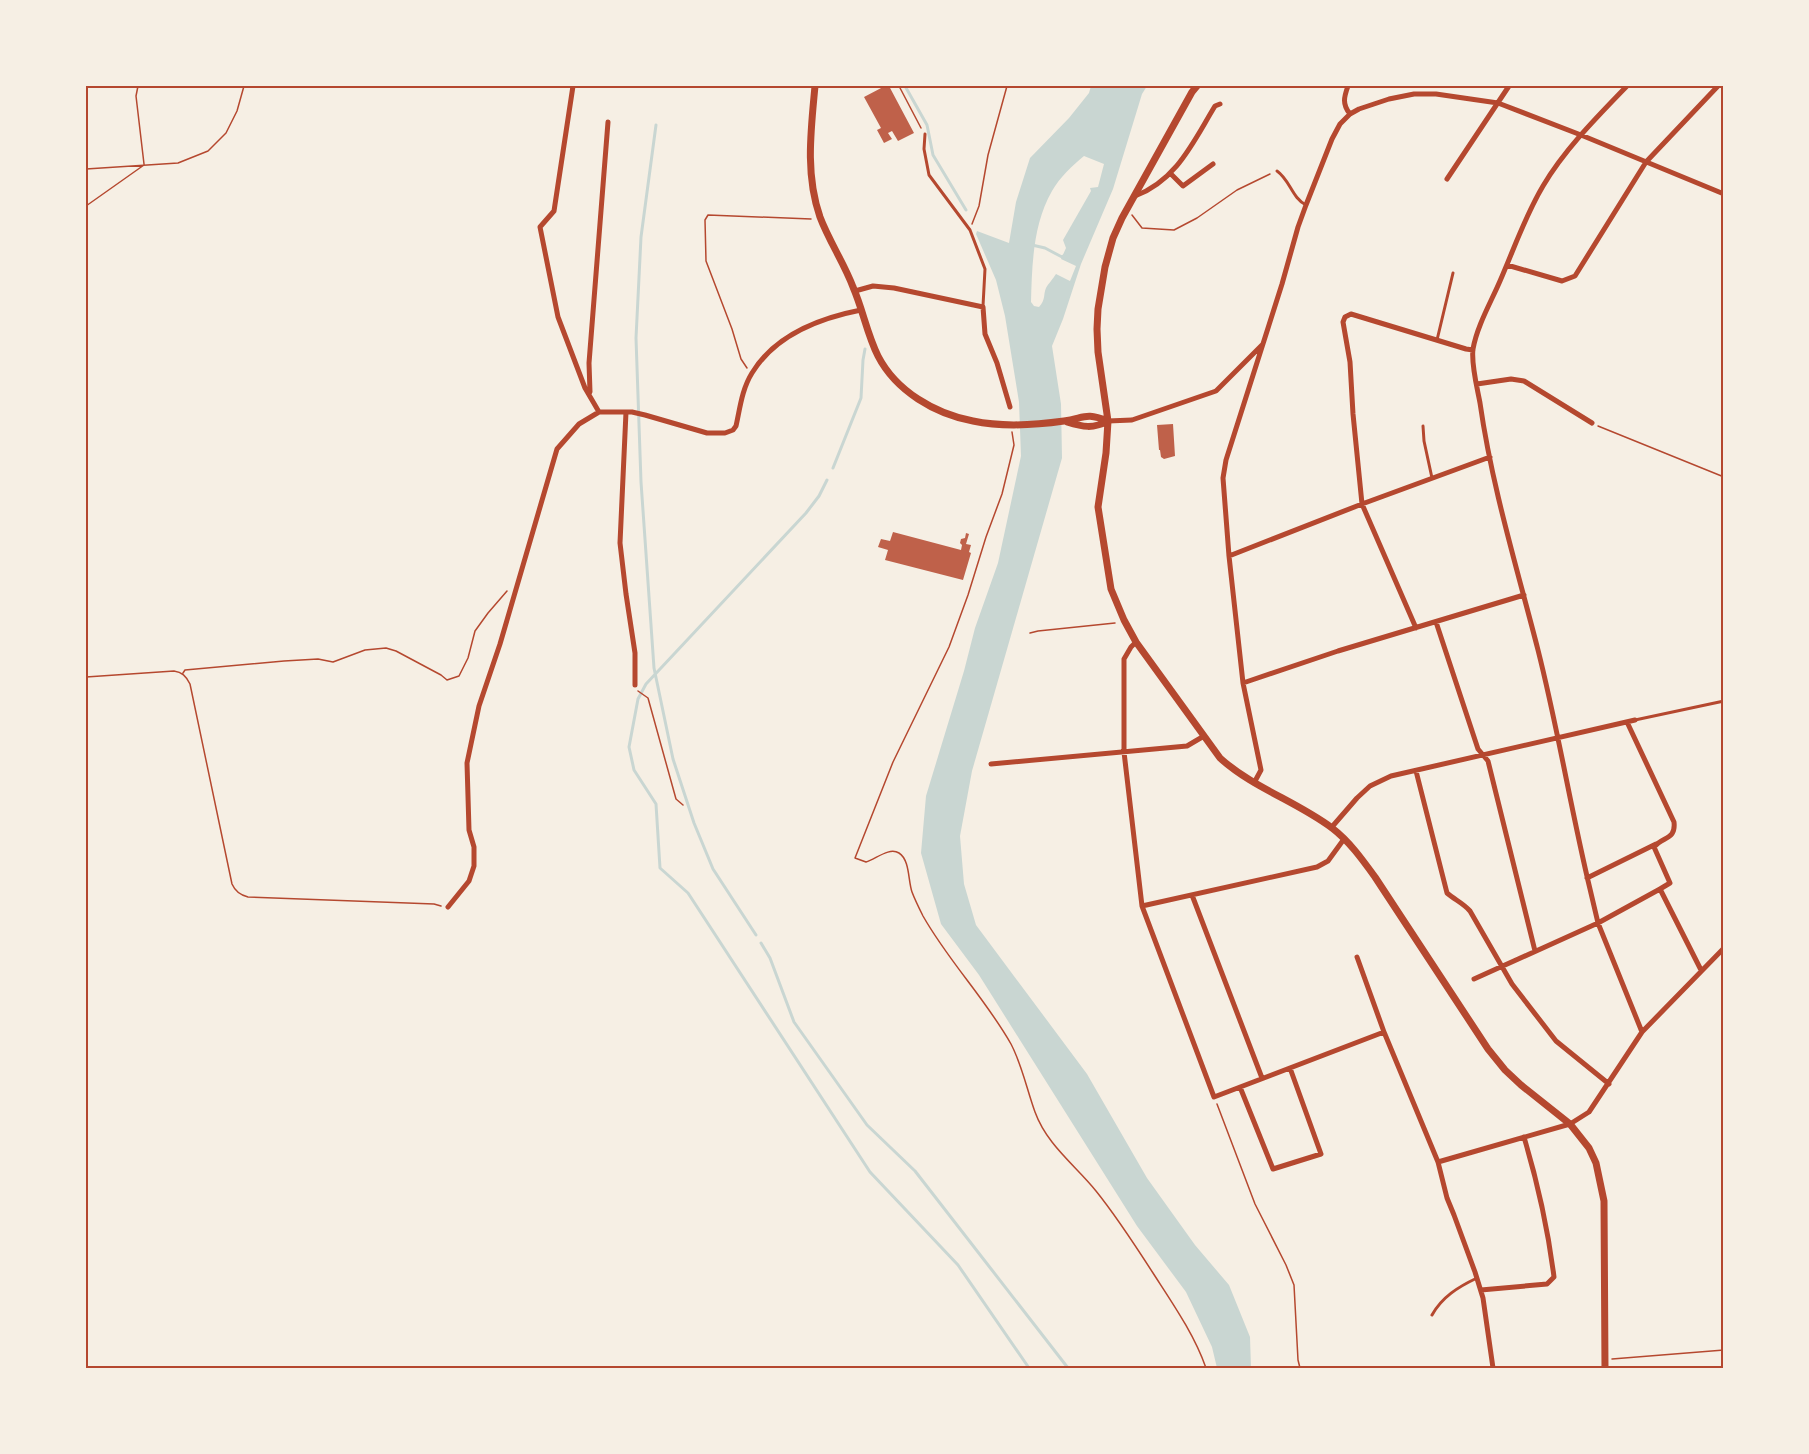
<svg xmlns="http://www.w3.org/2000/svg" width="1809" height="1454" font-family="'Roboto Condensed',sans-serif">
	<rect width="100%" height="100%" fill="#f6efe4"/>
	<path fill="#c9d6d2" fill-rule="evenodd" d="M1091,86H1147L1142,94L1113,189L1081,264L1063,319L1052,346L1061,404L1062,458L972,771L960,836L964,884L976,925L1087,1074L1147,1178L1195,1245L1229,1285L1250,1337L1251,1368H1217L1212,1347L1186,1292L1137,1226L979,975L941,924L921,853L926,796L964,671L975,628L998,563L1021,456L1019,402L1005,316L996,280L976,234L977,231L1009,243L1016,202L1030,158L1069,118L1089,93ZM1084,156L1104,164L1098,187L1090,188L1091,191L1063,240L1066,248L1061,259L1076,266L1070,281L1056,274C1053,279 1048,284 1046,288C1043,295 1046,299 1039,307L1034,306L1031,302C1032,265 1033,224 1052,191C1060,177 1072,166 1084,156Z"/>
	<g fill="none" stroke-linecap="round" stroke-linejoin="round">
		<path stroke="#c9d6d2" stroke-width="3" d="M905,86L927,125L933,155L966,210
			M656,125L641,237L636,338L641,482L654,668L673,759L694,823L713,869L756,935
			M1032,245L1045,248L1062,257L1065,255
			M833,468L861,398L863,360L865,349
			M827,480L819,496L806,513L646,684L638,699L629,747L634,770L656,804L660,868L688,893L870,1172L958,1265L1029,1368
			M761,943L770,958L794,1022L867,1125L915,1171L1068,1368"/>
	</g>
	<path fill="#bf614a" d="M885,86H889L914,133L898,141L892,131L888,133L892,139L884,143L877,130L881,128L864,97Z
		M1173,424L1175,456L1164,459L1161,457L1160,450H1159L1157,425Z
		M893,532L961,550L962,545L960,543L961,539L965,538L966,533L969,534L966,544L971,545L969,552L971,553L963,580L885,560L888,550L878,547L881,539L890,541Z"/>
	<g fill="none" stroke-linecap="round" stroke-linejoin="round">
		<path stroke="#b5482f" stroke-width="1.5" d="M138,86L136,96L144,164
			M899,86L921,128
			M86,169L178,163L208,151L226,133L237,111L244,86
			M86,206L144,165
			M1132,215L1142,228L1174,230L1197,218L1237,190L1270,174
			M972,224L979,206L988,155L1007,86
			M747,368L741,359L732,329L706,261L705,220L708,215L811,219
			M1598,426L1724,477
			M1012,432L1014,445L1002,494L986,537L968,595L949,647L893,762L855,858L866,862C876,859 889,847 899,853C910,860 908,881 912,892C915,900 919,908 923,916C949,962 985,998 1011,1044C1022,1065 1027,1090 1035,1112C1047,1145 1075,1165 1096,1191C1117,1217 1135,1245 1153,1273C1173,1304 1194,1334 1206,1368
			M1030,633L1038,631L1115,623
			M183,673L185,670L284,661L318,659L333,662L365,650L386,648L396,651L441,675L447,680L459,676L468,658L475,631L488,613L507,591
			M86,677L174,671C182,672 186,676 190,684L232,884C235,891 240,895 248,897L434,904L441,906
			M638,691L648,698L676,799L683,805
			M1217,1104L1255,1204L1286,1265L1294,1285L1298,1360L1300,1368
			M1612,1359L1724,1350"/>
		<path stroke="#b5482f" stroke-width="3" d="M925,134L924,149L929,175L970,230L985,269L983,306
			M1277,171C1290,180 1292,198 1306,205
			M1437,340L1453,273
			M1423,426L1424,441L1432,478
			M1635,720L1724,701
			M1432,1315C1442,1297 1458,1287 1477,1278"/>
		<path stroke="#b5482f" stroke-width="5" d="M573,86L554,211L540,227L558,317L585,388L599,412
			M1348,86C1344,97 1342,104 1350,114
			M1171,174L1183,186L1213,164
			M1447,179L1509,86
			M1135,196C1177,180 1193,142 1215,106L1220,104
			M1507,265L1562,281L1575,276L1646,162L1718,86
			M855,291L873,286L894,288L983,307L985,334L997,363L1010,407
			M1477,384L1511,379L1524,381L1592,423
			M590,392L589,363L608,122
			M626,412L620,543L626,594L635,653V685
			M1108,421L1132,420L1216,391L1262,345
			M1229,556L1362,504L1490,457
			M1436,622L1478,749L1488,761L1535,951
			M1416,628L1362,504L1353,414L1350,362L1343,322L1345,317L1351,314L1466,349L1473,350
			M1136,642L1131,647L1124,659V752L1142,906L1214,1097L1384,1032
			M1243,683L1338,651L1524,595
			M1627,722L1674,822C1676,840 1663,836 1654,847L1670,883L1660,889L1701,970
			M991,764L1187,746L1204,736
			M1416,771L1447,893C1455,900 1463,903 1470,911L1512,984L1556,1041L1609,1084
			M1254,783L1261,770L1243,683L1229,556L1223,478L1226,460L1282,284L1298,227L1306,205L1332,139L1340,124L1350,114L1359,109L1389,99L1414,94H1436L1498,103L1581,135L1724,194
			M1331,828L1357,798L1370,786L1391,776L1635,720
			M1587,878L1656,844
			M1192,895L1262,1078
			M1142,906L1317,867L1328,861L1344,839
			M448,907L469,881L474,866V847L469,830L467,763L479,706L500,644L557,449L579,424L599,412H632L645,415L707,433H725L733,430L736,426C740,408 742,389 752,373C775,335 820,318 861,310
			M1357,957L1384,1032L1438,1162L1447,1198L1454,1215L1475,1272L1483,1298L1493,1368
			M1474,979L1598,923L1660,889
			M1642,1032L1724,948
			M1240,1087L1273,1169L1321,1154L1290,1068
			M1438,1162L1570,1124L1589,1112L1642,1032L1598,923L1590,889C1571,810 1558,729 1538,650C1517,568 1492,487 1480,403C1477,387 1471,364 1473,349C1477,326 1491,302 1500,281C1514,249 1525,216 1543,186C1565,149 1597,117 1627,86
			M1481,1290L1547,1284L1554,1277C1548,1229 1538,1184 1524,1137"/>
		<path stroke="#b5482f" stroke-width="7" d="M815,86C811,130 805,174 820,217C829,241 844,263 853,287C863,310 867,334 878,356C896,391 935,414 973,421C1001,427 1036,425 1064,421C1085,418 1085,412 1108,421
			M1197,86L1192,92L1122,218L1113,238L1105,267L1098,309L1097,329L1098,352L1108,421L1106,453L1098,507L1111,589L1124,620L1136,642L1220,758C1253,788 1296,801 1332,828C1349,841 1362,859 1375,877L1488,1049L1505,1070L1521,1085L1570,1124L1589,1148L1596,1163L1604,1201L1605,1368
			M1067,422C1083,427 1093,429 1108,421"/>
	</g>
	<rect width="1809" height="1454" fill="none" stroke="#f6efe4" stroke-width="174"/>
	<rect x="87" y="87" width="1635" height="1280" fill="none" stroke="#b5482f" stroke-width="2"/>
</svg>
